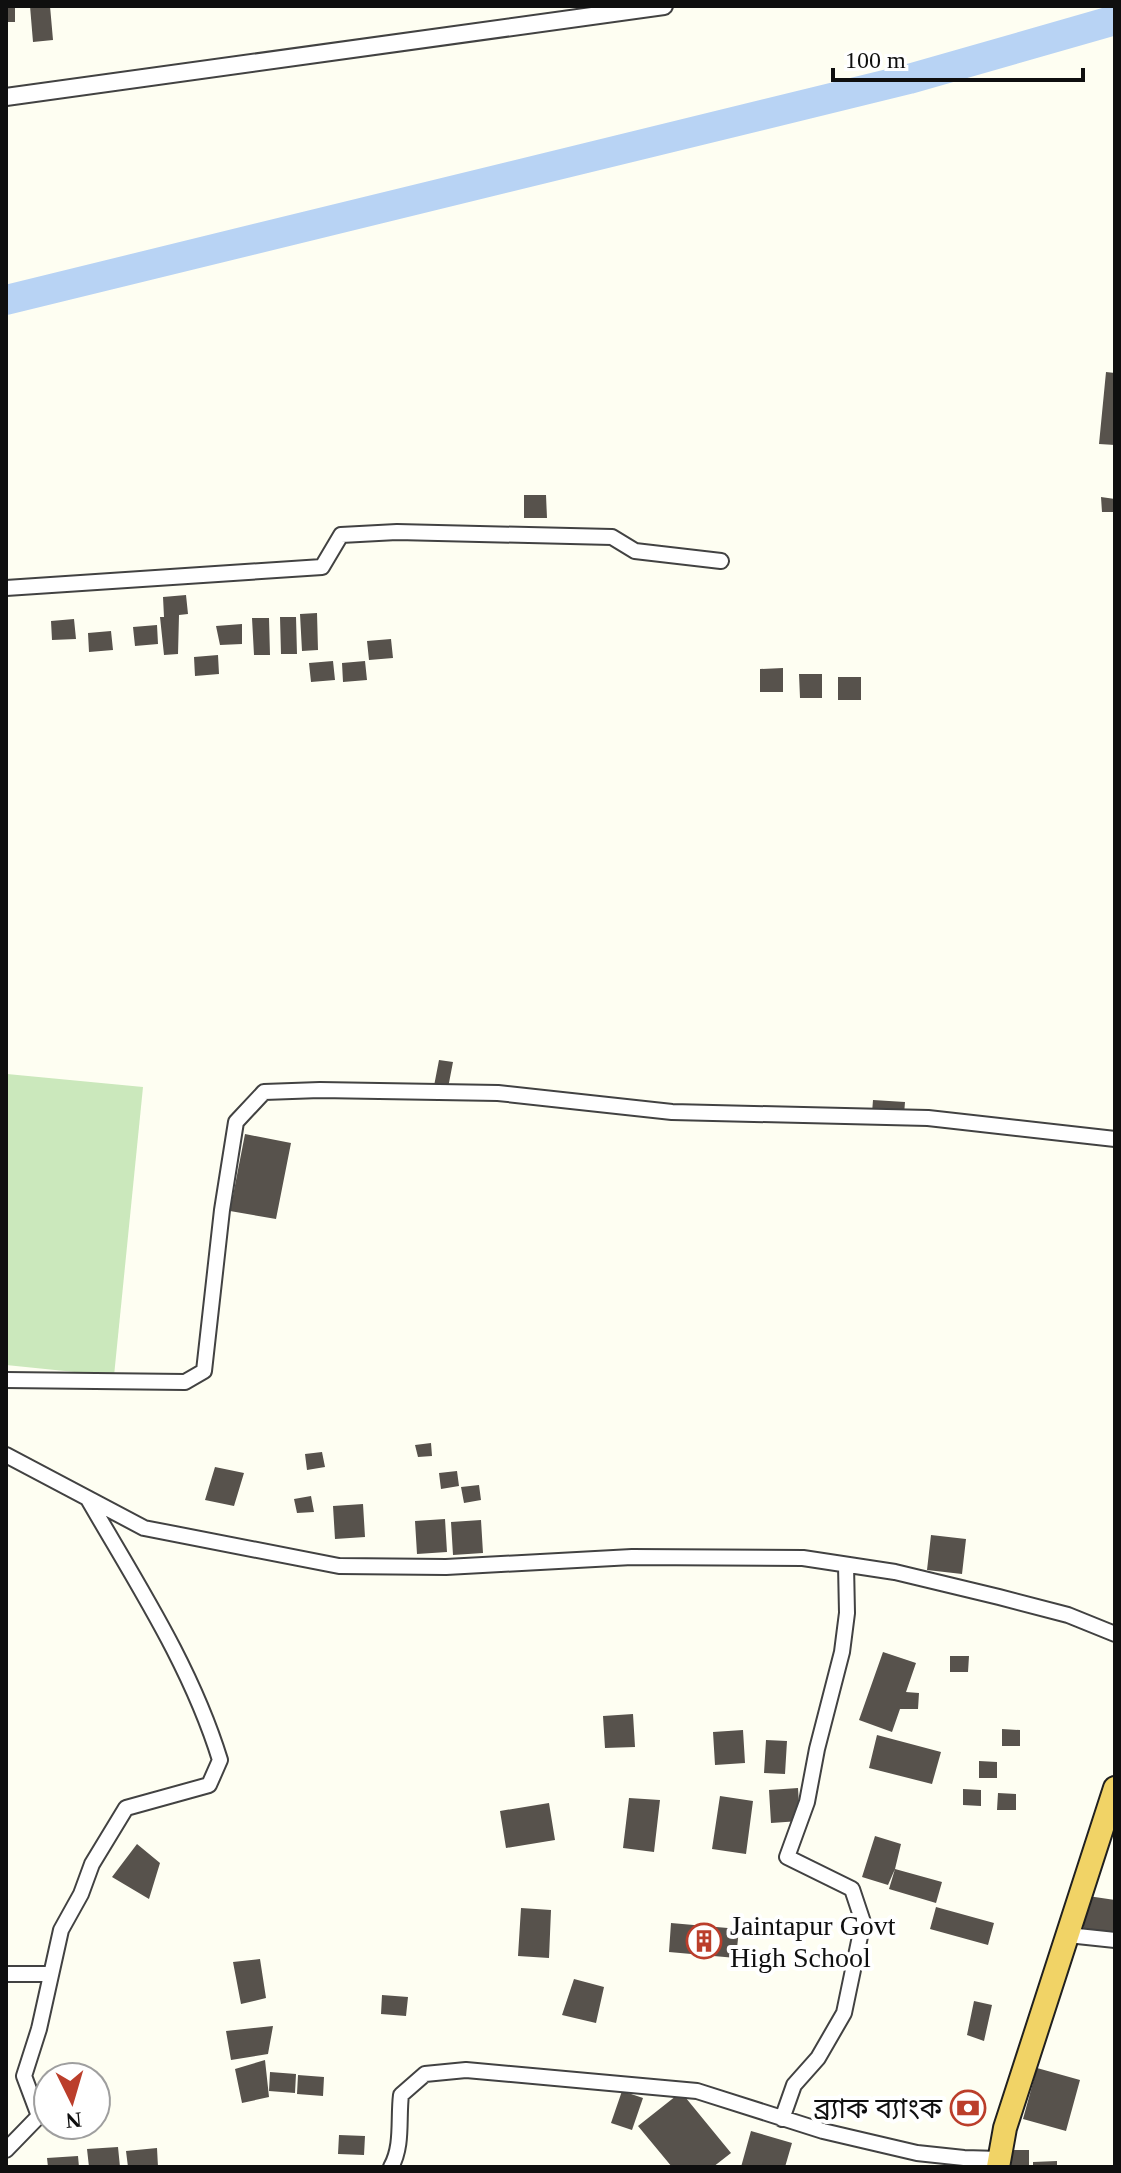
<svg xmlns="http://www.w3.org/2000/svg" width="1121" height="2173" font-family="'Times New Roman','Noto Sans Bengali',serif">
	<rect width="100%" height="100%" fill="#fefef2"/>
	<path fill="#cbe8bc" d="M7,1074L143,1087L114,1376L6,1365Z"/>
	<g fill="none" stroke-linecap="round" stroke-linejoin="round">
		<path stroke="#b8d3f4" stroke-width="30" d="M6,300L909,79L1115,20"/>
	</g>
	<path fill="#57524c" d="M30,6H50L53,40L33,42Z
		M15,7V22H6V8Z
		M1106,372L1115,373V445L1099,444Z
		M524,495H546L547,518H524Z
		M1101,497L1115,499V512H1102Z
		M186,595L188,614L179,615L178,654L164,655L160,617H164L163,597Z
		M317,613L318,650L302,651L300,614Z
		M280,617H296L297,654H281Z
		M252,618H269L270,655H254Z
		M74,619L76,639L52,640L51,621Z
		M242,624V644L220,645L216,626Z
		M157,625L158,644L135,646L133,627Z
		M111,631L113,650L89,652L88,633Z
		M391,639L393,658L369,660L367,641Z
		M218,655L219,674L195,676L194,657Z
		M333,661L335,680L311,682L309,663Z
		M365,661L367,680L343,682L342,663Z
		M783,668V692H760V669Z
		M799,674H822V698H800Z
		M838,677H861V700H838Z
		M439,1060L453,1062L448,1088L434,1086Z
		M873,1100L905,1102L904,1115L872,1113Z
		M245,1134L291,1143L276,1219L230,1211Z
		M431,1443L432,1456L418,1457L415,1445Z
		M322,1452L325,1467L307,1470L305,1454Z
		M215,1467L244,1473L234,1506L205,1500Z
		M457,1471L459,1486L441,1489L439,1473Z
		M479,1485L481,1500L464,1503L461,1487Z
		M311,1496L314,1512L297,1513L294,1499Z
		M363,1504L365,1537L335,1539L333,1506Z
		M445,1519L447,1552L417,1554L415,1521Z
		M481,1520L483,1553L453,1555L451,1522Z
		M931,1535L966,1539L962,1574L927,1570Z
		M883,1652L916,1663L906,1692L919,1693L918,1709H900L892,1732L859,1720Z
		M950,1656H969L968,1672H950Z
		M633,1714L635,1747L605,1748L603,1716Z
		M1002,1729L1020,1730V1746H1002Z
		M743,1730L745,1763L715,1765L713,1732Z
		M877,1735L941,1752L932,1784L869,1768Z
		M766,1740L787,1741L785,1774L764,1773Z
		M979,1761L997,1762V1778H979Z
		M798,1788L800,1821L771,1823L769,1790Z
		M963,1789L981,1790V1806L963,1805Z
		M998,1793L1016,1794V1810H997Z
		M720,1796L753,1801L746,1854L712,1849Z
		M629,1798L660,1800L654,1852L623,1848Z
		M549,1803L555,1840L506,1848L500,1811Z
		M875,1836L901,1844L895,1869L888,1885L862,1877Z
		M137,1844L160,1863L149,1899L112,1877Z
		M895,1869L942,1882L936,1903L889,1889Z
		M1088,1896L1115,1900V1935L1083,1930Z
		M936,1907L994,1923L988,1945L930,1929Z
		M521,1908L551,1910L549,1958L518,1956Z
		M671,1923L739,1929L736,1958L669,1952Z
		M260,1959L266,1998L241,2004L233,1962Z
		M574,1979L604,1987L596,2023L562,2015Z
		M382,1995L408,1997L406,2016L381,2014Z
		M974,2001L992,2005L984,2041L967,2035Z
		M273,2026L268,2054L231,2060L226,2031Z
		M265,2060L269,2097L242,2103L235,2069Z
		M1037,2068L1080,2080L1066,2131L1023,2119Z
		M270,2072L296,2074L295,2093L269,2091Z
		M298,2075L324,2077L323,2096L297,2094Z
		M622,2091L643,2098L632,2130L611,2123Z
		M681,2092L731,2153L713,2167H672L638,2126Z
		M751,2131L792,2143L785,2167H741Z
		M339,2135L365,2136L364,2155L338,2154Z
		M118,2147L120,2167H89L87,2149Z
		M157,2148L158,2167H128L126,2151Z
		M1005,2150H1029V2167H1006Z
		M78,2156L79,2167H48L47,2158Z
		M1057,2161V2167H1033V2162Z"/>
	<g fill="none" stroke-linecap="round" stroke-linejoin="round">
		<g stroke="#424242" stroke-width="18">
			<path id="minor" d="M6,588L322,567L341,535L397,532L612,537L635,551L721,561
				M6,1380L185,1382L204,1371L222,1210L236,1122L264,1092L320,1090L498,1093L672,1112L928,1118L1115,1139
				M6,1455L144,1528L339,1566L446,1567L632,1557L803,1558L895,1572L999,1597L1068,1615L1115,1634
				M1068,1935L1115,1940
				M6,1974H51
				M782,2119L794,2085L818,2058L844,2013L863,1922L852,1889L787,1857L807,1802L817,1749L842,1652L847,1613L846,1565
				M6,2150L39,2116L24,2076L39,2029L61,1930L81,1894L92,1864L126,1808L209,1785L220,1760C191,1666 137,1584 88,1499
				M391,2167C403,2146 398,2119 401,2095L425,2074L466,2070L697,2091L823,2131L917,2153L964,2158L1000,2159"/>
		</g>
		<g stroke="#424242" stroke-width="20">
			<path id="tertiary" d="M6,97L664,6"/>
		</g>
		<g stroke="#202020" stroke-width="26">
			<path id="trunk" d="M998,2167L1005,2128L1115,1788"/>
		</g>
		<use href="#minor" stroke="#fff" stroke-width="14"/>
		<use href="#tertiary" stroke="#fff" stroke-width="16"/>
		<use href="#trunk" stroke="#f1d366" stroke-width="22"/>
	</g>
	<defs>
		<g id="building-ring" transform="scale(1.8)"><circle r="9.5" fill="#fff" stroke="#bb3e2b" stroke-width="1.5"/><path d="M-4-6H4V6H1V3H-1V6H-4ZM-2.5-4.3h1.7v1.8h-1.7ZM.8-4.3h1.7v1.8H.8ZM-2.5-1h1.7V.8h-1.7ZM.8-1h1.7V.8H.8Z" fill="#bb3e2b"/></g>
		<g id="bank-ring" transform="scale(1.8)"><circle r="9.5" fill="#fff" stroke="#bb3e2b" stroke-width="1.5"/><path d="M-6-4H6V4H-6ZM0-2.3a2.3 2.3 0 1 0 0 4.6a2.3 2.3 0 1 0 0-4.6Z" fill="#bb3e2b"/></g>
	</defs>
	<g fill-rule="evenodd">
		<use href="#building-ring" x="704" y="1941"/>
		<use href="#bank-ring" x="968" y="2108"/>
	</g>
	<g text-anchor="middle" stroke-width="8" stroke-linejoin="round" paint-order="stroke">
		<g font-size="28" fill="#0f0f0f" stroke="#fff" text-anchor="start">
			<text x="730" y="1935">Jaintapur Govt<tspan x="730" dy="32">High School</tspan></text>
			<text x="942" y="2118" text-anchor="end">ব্র্যাক ব্যাংক</text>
		</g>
	</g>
	<rect width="1121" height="2173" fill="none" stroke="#0f0f0f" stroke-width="16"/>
	<g transform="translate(72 2101) rotate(175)"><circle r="38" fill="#ffffff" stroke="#9f9f9f" stroke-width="2"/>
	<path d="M0-6L14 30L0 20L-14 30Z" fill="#bb3e2b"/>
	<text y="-12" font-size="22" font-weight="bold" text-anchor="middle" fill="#0f0f0f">N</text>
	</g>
	<path d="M833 68v12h250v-12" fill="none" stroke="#0f0f0f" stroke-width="4"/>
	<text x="845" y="68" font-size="24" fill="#0f0f0f" stroke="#ffffff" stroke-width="6" paint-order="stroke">100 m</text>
</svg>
